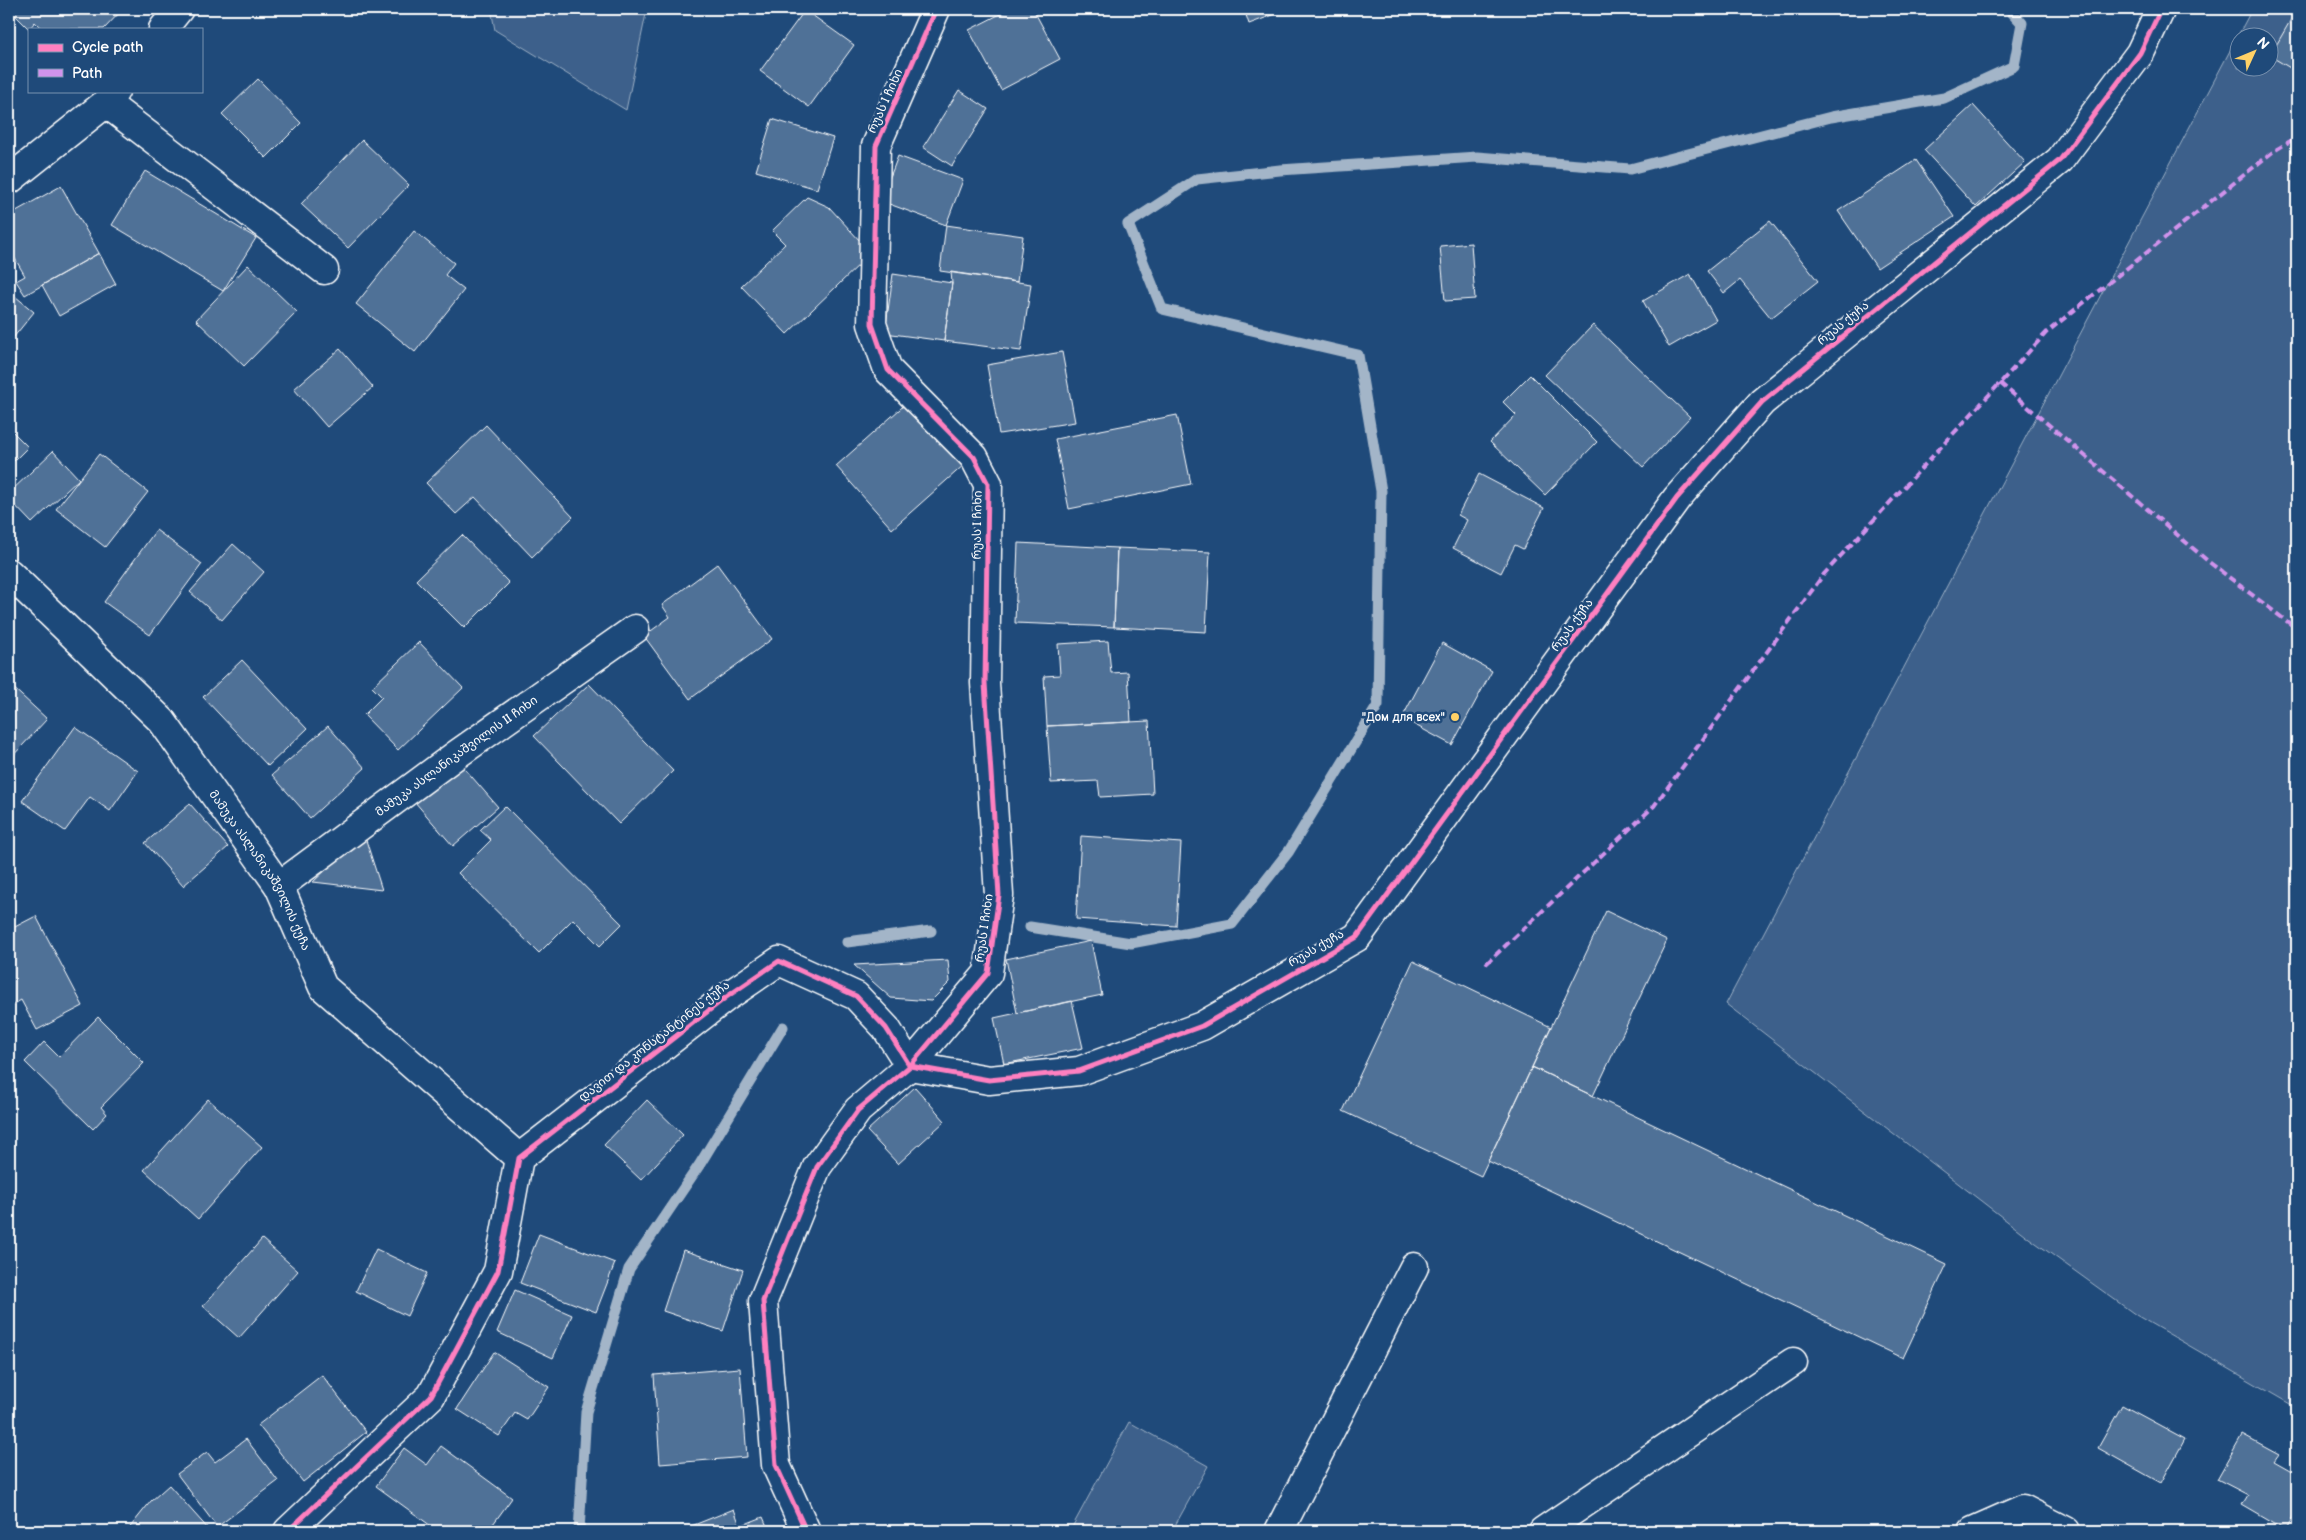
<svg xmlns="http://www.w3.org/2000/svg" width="2306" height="1540" font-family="'Balsamiq Sans','Noto Sans Georgian',sans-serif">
	<rect width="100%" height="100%" fill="#1f4a7a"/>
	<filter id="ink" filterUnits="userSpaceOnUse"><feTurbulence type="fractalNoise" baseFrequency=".02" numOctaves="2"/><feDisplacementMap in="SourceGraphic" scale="10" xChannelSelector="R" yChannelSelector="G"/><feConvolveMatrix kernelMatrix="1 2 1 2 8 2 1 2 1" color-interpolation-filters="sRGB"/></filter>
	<g filter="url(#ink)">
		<path fill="#3c618b" stroke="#9eb0c5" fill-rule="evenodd" d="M491,9H647L626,110L495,30Z
			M2252,9H2297V1408L2136,1315L2029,1238L1726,1004ZM2238,38H2268V68H2238Z
			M1129,1422L1208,1466L1172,1531H1070Z"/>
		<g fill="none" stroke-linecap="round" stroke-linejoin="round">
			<path stroke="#a3b5c8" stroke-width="11" d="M1030,927L1131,943L1232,924L1289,851L1378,705L1381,491L1358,355L1162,309L1128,224L1197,179L1280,170L1477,157L1630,169L1831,117L1944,98L2014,66L2022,23L2009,9
				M847,942L931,931
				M579,1531L586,1412L629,1269L700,1164L783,1027"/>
		</g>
		<path fill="#507197" stroke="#fff" d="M9,9H123L104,29H42L35,22L29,29Z
			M1010,9H1033L1060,59L1001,90L969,30Z
			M1244,9H1289L1249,24Z
			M2297,9V72L2270,56Z
			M805,10L854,45L809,107L760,71Z
			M258,79L301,123L266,158L222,114Z
			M959,90L988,109L952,166L923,147Z
			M1973,105L2025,162L1976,207L1924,150Z
			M772,119L833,138L817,189L756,171Z
			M362,140L409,185L348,248L301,204Z
			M898,156L963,180L946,225L881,201Z
			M1916,160L1954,217L1877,268L1838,211Z
			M145,171L256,238L223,291L112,225Z
			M61,186L99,253L25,295L16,281L25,276L9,248V215Z
			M807,197L829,207L861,242L863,261L787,334L741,286L785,244L772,231Z
			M1770,221L1818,281L1771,318L1740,280L1724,293L1707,271Z
			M946,225L1023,236L1017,282L940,271Z
			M414,231L454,263L445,275L464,290L415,352L356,304Z
			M1471,243L1475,299L1445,301L1440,246Z
			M99,253L116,284L59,316L42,285Z
			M248,265L297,312L244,366L196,320Z
			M951,272L1031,284L1021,351L944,341L952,283Z
			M893,274L952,283L944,341L885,333Z
			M1690,274L1716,320L1669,347L1643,301Z
			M9,291L34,312L9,343Z
			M1593,325L1690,417L1643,467L1545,375Z
			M340,349L373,387L327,427L294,389Z
			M1062,352L1075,422L999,434L987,365Z
			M1530,375L1597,442L1545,495L1490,442L1516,415L1503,402Z
			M909,401L965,464L892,529L836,466Z
			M1177,415L1191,484L1069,509L1055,439Z
			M486,425L573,517L532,557L475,497L456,514L426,483Z
			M9,428L28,447L9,466Z
			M53,451L79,479L32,523L9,499V493Z
			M99,454L148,492L105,547L56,509Z
			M1479,474L1544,508L1523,549L1515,545L1501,573L1453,548L1467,520L1458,515Z
			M156,530L202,564L150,635L104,602Z
			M462,535L509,583L464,628L416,580Z
			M1018,543L1117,548L1114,627L1015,623Z
			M233,544L264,572L222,620L190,592Z
			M1117,548L1210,552L1206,632L1114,627Z
			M717,564L772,639L690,699L644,636L670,617L662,605Z
			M1108,641L1111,673L1128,672L1131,722L1047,726L1044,676L1060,675L1058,644Z
			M419,642L463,688L398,750L364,715L382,697L372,687Z
			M1442,643L1492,671L1452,745L1402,718Z
			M242,660L307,729L268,766L203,697Z
			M9,684L47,719L9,760Z
			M589,684L673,771L619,824L534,736Z
			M1149,721L1153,794L1100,797L1098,781L1051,783L1047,726Z
			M328,726L365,768L310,818L272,775Z
			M75,727L138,771L110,811L90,797L65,831L22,801Z
			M459,762L498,807L453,846L414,801Z
			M190,804L228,847L183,886L145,843Z
			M505,806L622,924L600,946L573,919L539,953L458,873L491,840L480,830Z
			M364,834L382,890L313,882Z
			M1081,836L1181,843L1176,926L1076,919Z
			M1606,911L1667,940L1593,1096L1532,1067Z
			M36,916L83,1006L37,1030L21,1000L9,1007V930Z
			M1091,941L1102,995L1017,1013L1006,959Z
			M948,960L950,982L931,1001L891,998L854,965Z
			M1413,961L1551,1027L1481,1176L1343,1111Z
			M1072,1001L1083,1048L1004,1064L994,1018Z
			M98,1017L144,1063L101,1107L107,1114L93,1129L25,1062L44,1042L59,1057Z
			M1532,1067L1947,1264L1903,1358L1488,1161Z
			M915,1087L945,1121L898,1164L867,1131Z
			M208,1099L262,1147L198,1219L144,1170Z
			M647,1100L683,1135L641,1180L604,1145Z
			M539,1234L615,1263L596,1312L520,1283Z
			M262,1239L298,1271L239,1338L203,1306Z
			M376,1249L427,1273L407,1316L356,1291Z
			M683,1250L743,1270L723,1331L663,1311Z
			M515,1290L572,1315L553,1358L497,1332Z
			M494,1352L549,1387L527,1420L515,1413L499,1436L457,1409Z
			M740,1368L747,1457L660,1464L654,1375Z
			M322,1375L366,1432L303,1482L258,1425Z
			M2122,1405L2185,1439L2161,1483L2098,1448Z
			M2242,1435L2279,1455L2274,1462L2297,1475V1509L2285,1530L2242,1505L2248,1495L2217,1479Z
			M246,1439L278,1481L217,1527L177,1474L207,1452L215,1462Z
			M441,1446L512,1498L488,1531H438L376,1486L404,1448L427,1465Z
			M169,1485L210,1531H127L151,1501Z
			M734,1509L740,1526L763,1517L769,1531H679Z
			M335,1525L346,1531H331Z"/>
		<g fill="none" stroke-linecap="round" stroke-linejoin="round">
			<g stroke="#fff" stroke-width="31">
				<g id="minor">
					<path d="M936,9L876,146L872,324L888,370L974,457L988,484L985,683L999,895L988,973L910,1066L989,1080L1079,1071L1202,1026L1357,937L1677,498L1762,402L2060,160L2140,53L2161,9"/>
					<path d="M163,29L179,9"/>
					<path d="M106,103L324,270"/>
					<path d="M9,180L106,103L115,91"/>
					<path id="s1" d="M9,573L162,721L279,886L323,987L519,1158"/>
					<path id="s2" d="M279,886L456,755L635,629"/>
					<path d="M288,1531L431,1396L498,1271L519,1158L725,998L779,961L856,996L886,1028L910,1066L858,1110L817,1167L763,1301L776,1465L806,1531"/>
					<path d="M1279,1531L1414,1267"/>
					<path d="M1543,1531L1793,1362"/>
					<path d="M1973,1531L2023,1509L2066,1531"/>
				</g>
			</g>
			<use href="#minor" stroke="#1f4a7a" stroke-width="28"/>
			<path stroke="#d193ec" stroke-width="4" stroke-dasharray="8 4" stroke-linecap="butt" d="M2000,383L2209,562L2297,629
				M1486,964L1654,806L1824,574L2047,332L2274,151L2297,137"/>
			<g stroke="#1f4a7a" stroke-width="8">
				<path id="cycleway" d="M936,9L876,146L872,324L888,370L974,457L988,484L985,683L999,895L988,973L910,1066L989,1080L1079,1071L1202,1026L1357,937L1677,498L1762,402L2060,160L2140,53L2161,9
					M288,1531L431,1396L498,1271L519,1158L725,998L779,961L856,996L886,1028L910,1066L858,1110L817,1167L763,1301L776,1465L806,1531"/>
			</g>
			<use href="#cycleway" stroke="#ff80c0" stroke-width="5"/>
		</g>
	</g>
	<circle fill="#ffd166" stroke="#1f4a7a" stroke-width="2" cx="1455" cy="717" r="5"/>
	<g text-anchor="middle" stroke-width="5" stroke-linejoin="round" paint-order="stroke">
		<g font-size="12" fill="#fff" stroke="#1f4a7a">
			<text transform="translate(885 101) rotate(-66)" y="4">რუას I ჩიხი</text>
			<text transform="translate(1843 323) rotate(-39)" y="4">რუას ქუჩა</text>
			<text transform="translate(977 525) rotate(-89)" y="4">რუას I ჩიხი</text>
			<text transform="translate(1572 625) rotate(-54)" y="4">რუას ქუჩა</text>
			<text dy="4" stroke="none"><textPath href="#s2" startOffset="220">მამუკა ასლანიკაშვილის II ჩიხი</textPath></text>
			<text dy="4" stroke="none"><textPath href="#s1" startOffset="392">მამუკა ასლანიკაშვილის ქუჩა</textPath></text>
			<text transform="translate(984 928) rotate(-82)" y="4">რუას I ჩიხი</text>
			<text transform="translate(1316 948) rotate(-30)" y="4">რუას ქუჩა</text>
			<text transform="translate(654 1041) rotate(-38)" y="4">დავით და კონსტანტინეს ქუჩა</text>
		</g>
		<g font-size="12" fill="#fff" stroke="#1f4a7a" text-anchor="end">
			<text x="1445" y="721">"Дом для всех"</text>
		</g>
	</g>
	<rect width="2306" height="1540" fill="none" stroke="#1f4a7a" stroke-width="30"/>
	<rect x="15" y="15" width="2276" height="1510" fill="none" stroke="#fff" stroke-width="2" filter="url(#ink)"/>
	<rect x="28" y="28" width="175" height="65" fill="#1f4a7a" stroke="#7992af"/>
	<rect x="38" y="44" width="25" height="8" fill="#ff80c0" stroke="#7992af"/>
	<text x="72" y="52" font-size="15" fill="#ffffff">Cycle path</text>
	<rect x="38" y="69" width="25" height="8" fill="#d193ec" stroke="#7992af"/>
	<text x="72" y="78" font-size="15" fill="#ffffff">Path</text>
	<g transform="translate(2254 52) rotate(46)"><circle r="24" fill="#1f4a7a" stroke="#7992af"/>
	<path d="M0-4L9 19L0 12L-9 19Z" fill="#ffd166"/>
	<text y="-8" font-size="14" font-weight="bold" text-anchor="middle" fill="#ffffff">N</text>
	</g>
</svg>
